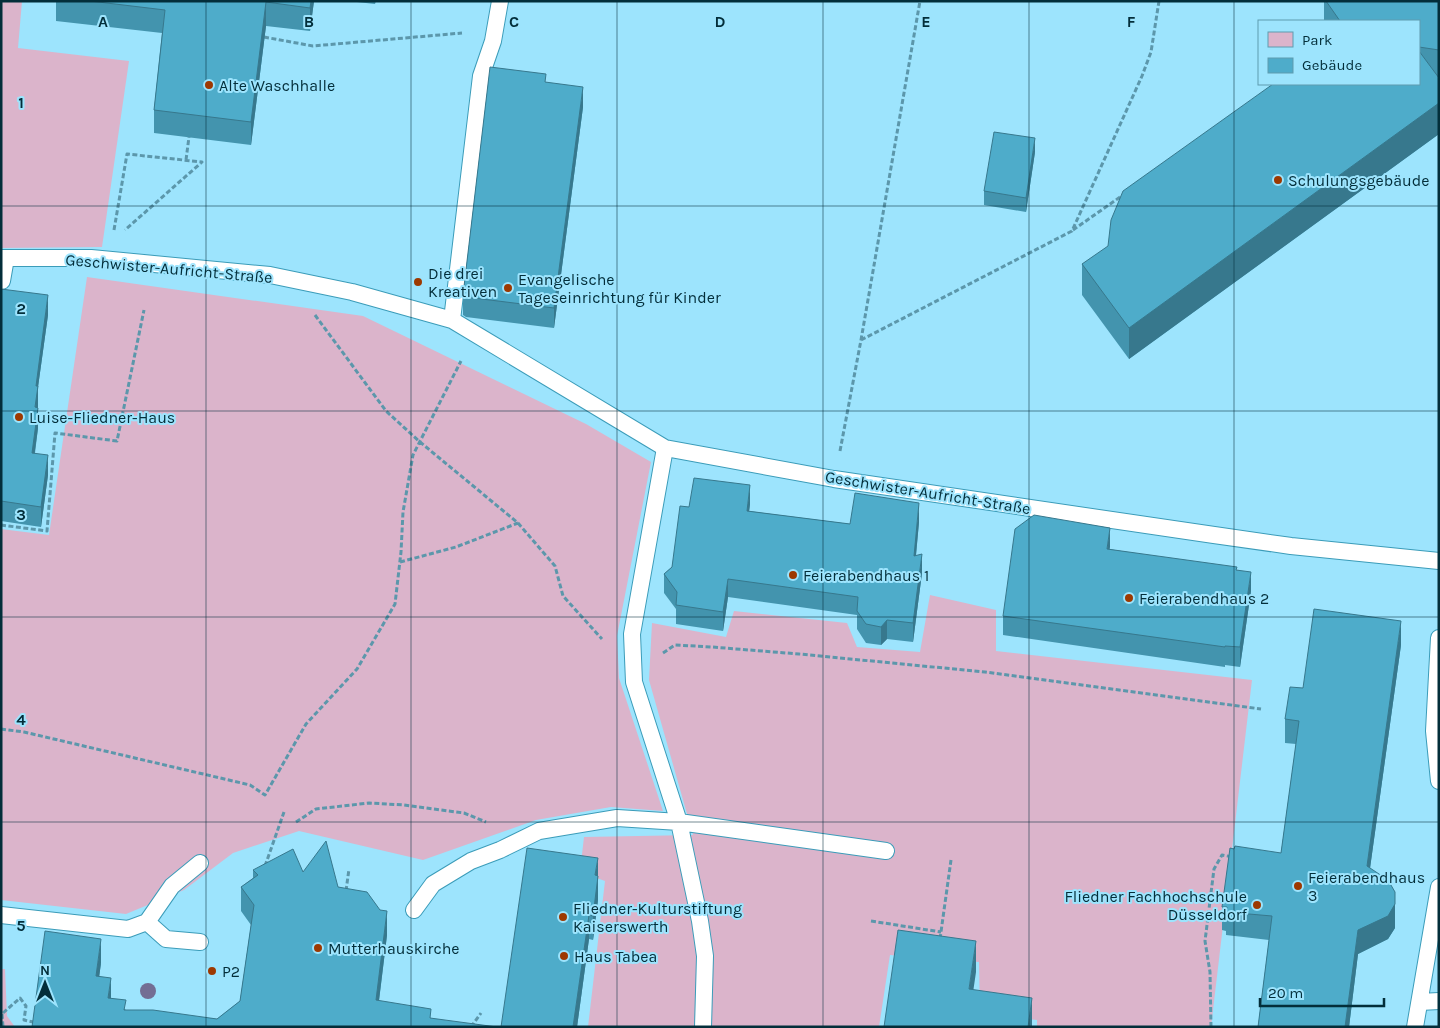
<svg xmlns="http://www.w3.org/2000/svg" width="1440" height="1028" font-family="Karla,sans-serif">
	<rect width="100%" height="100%" fill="#9de4fd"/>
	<path fill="#dbb4cb" d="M1,1H22L18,48L129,61L102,247L1,248Z
		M87,277L363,316L586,424L651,462L617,636L619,678L663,811L611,807L536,820L423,860L299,831L233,853L184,890L126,914L1,900V529L49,535Z
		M930,595L996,610V651L1252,680L1211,1027H1037V1020L980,1014L979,962L890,955L879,1027H588L605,881L580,872L584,837L693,835L649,680L652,623L726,637L734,611L847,623L857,647L920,652Z
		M1,969H5L7,1016L15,1027H1Z"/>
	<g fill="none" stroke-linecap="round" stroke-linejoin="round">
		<g stroke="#3b9cb9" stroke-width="18">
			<path id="lane" d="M1,258H91L270,275L352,292L452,320L665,448L834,479L1214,535L1291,546L1439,561
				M2,281L6,258
				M452,320L481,76L493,41L500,1
				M665,448L632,634L634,682L679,822L700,921L705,956L703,1027
				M1439,638L1434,731L1439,781
				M414,910L433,884L471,861L500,850L539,831L617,818L679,822L886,851
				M1,915L128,929L147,922L172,886L200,863
				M147,922L166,939L200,942
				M1420,1002L1439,1001
				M1415,1027L1439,887"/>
		</g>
		<path stroke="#5c97ab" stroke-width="3" stroke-dasharray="5 2.5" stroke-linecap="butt" d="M264,37L313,46L462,33
			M186,160L189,137
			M114,230L127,154L202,162L125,230
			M1073,230L1123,195
			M315,315L386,411L420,442L518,523L555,566L563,596L602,639
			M861,340L1072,231L1142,76L1151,52L1159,1
			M840,451L861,340L920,1
			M1,525L47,531L55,433L117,441L144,310
			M400,562L456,547L518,523
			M663,653L675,645L712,647L799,654L985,672L1261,709
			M1,729L24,732L250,785L265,795L306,724L357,669L395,604L401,552L403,512L413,455L461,361
			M296,822L316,809L369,803L404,805L464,813L486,822
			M265,866L284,812
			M346,891L349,869
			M1204,897L1226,900
			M871,921L941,932
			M940,939L951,860
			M3,1013L20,998L26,1006L24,1020L33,1022
			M2,1014L3,1027
			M471,1027L481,1013
			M1211,1027L1210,972L1205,941L1214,869L1222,855L1233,857"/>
		<use href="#lane" stroke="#fff" stroke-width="16"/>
	</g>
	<circle fill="#736e94" cx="148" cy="991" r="8"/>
	<path fill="#4394ae" d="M56,1H314L310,31L266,26L251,145L154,133V110L162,33L56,21Z
		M348,1H376L375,4Z
		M1324,1H1439V134L1129,359L1082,295V264L1419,84V21H1324Z
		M546,82L583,107L554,328L466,317L463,315V295Z
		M1035,152L1026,212L984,205V191Z
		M1,289L48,315L38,387V428L35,453L48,475L41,527L1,521Z
		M750,504L749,511L850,524L919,522L916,556L922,573L913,642L887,639L881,645L866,643L857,629V615L728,597L723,631L676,624V609L664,593V574L672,567L689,507Z
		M1109,549L1237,570L1251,591L1240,667L1225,665V667L1003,635V616Z
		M1401,645L1370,868L1395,928L1388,939L1358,954L1349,1027H1258L1269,940L1226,935V931L1222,930V907L1281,853L1296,744L1285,743V719L1303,688Z
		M253,870L303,872L338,887L387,935L379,1001L431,1018L32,1027L101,963L99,977L111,998L126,1010L217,1019L240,1001L251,925L241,911V887L253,878Z
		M598,876V900L593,940L589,939L577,1027H501Z"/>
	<path fill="#37788d" d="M311,1H314L310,31V8Z
		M266,2V26L251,145V122Z
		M583,87V107L554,328V308Z
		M1439,103V134L1129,359V328Z
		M1035,138V152L1026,212V198Z
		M48,295V315L38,387V406L35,427L36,386Z
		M38,408V428L32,472V453Z
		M48,455V475L41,527V507Z
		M750,485V504L747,529V511Z
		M919,503V522L914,575V556Z
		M1110,528V547L1107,568V549Z
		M922,554V573L913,642V623Z
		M1251,572V591L1240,667V647Z
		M728,579V597L723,631V612Z
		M887,620V639L881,645V627Z
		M1401,621V645L1367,890V866Z
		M598,858V882L595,875Z
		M598,876V900L593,940V916Z
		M1395,904V928L1388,939L1358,954L1349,1027H1345L1358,930Z
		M387,911V935L376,1024V1000Z
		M589,915V939L577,1027H573Z
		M101,939V963L96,1000V976Z
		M976,941V972L969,1020V989Z
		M111,978V1002L108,998Z
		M1032,998V1027H1028Z"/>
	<path fill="#4eacca" stroke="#37788d" d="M90,1H311L310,8L266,2L251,122L154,110L165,10Z
		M1326,1H1439V50L1419,47V21H1340Z
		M1419,51L1439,78V103L1129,328L1082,264L1108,246L1111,220L1123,191L1273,84H1419Z
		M490,67L546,74L545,82L583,87L554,308L466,297L463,295Z
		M994,132L1035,138L1026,198L984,191Z
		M1,289L48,295L36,386H38L35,407L38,408L32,453L48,455L41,507L1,501Z
		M694,478L750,485L747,511L850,524L855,493L919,503L914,556L922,554L913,623L887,620L881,627L866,624L857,611L858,597L728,579L723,612L676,605L677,592L664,574L672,567L680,506L689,507Z
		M1034,515L1110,528L1107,549L1237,567L1236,570L1251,572L1240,647L1225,646V647L1003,616L1015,529Z
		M1314,609L1401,621L1367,866L1388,880L1395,892V904L1388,916L1358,930L1345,1027H1258L1272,916L1226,912L1227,907H1222L1230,848L1234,849L1235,846L1281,853L1299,721L1285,719L1290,687L1303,688Z
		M326,841L338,887L367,892L380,910L387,911L376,1000L431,1009L430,1018L497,1027H32L45,931L101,939L96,976L111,978L108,998L126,1000L124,1010H153L217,1019L240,1001L254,905L241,887L258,875L253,870L293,849L303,872Z
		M527,848L598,858L595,875L598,876L593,916L589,915L573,1027H501Z
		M898,930L976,941L969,989L1032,998L1028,1027H884Z"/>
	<path fill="none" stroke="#032e3a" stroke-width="1" stroke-opacity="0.55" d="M206,1V1027M411,1V1027M617,1V1027M823,1V1027M1029,1V1027M1234,1V1027M1,206H1439M1,411H1439M1,617H1439M1,822H1439"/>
	<g fill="#9d3901" stroke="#9de4fd" stroke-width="2">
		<circle cx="209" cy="85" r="5"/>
		<circle cx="1278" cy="180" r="5"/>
		<circle cx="418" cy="282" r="5"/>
		<circle cx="508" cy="288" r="5"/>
		<circle cx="19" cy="417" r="5"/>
		<circle cx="793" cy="575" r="5"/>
		<circle cx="1129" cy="598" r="5"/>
		<circle cx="1298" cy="886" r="5"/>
		<circle cx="1257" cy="905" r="5"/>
		<circle cx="563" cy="917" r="5"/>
		<circle cx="318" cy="948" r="5"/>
		<circle cx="564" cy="956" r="5"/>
		<circle cx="212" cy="971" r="5"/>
	</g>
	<g text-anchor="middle" stroke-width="4" stroke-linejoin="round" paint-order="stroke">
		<g font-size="16" fill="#032e3a" stroke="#9de4fd" text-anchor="start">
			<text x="219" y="91">Alte Waschhalle</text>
			<text x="1288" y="186">Schulungsgebäude</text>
			<text x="428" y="279">Die drei<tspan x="428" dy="18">Kreativen</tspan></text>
			<text x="518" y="285">Evangelische<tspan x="518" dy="18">Tageseinrichtung für Kinder</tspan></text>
			<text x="29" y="423">Luise-Fliedner-Haus</text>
			<text x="803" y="581">Feierabendhaus 1</text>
			<text x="1139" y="604">Feierabendhaus 2</text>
			<text x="1308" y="883">Feierabendhaus<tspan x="1308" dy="18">3</tspan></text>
			<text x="1247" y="902" text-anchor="end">Fliedner Fachhochschule<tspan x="1247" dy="18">Düsseldorf</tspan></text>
			<text x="573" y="914">Fliedner-Kulturstiftung<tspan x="573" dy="18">Kaiserswerth</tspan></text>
			<text x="328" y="954">Mutterhauskirche</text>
			<text x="574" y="962">Haus Tabea</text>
			<text x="222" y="977">P2</text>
		</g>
		<g font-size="16" fill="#032e3a" stroke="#9de4fd">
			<text transform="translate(169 268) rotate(5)" y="6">Geschwister-Aufricht-Straße</text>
			<text transform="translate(928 492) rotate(9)" y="6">Geschwister-Aufricht-Straße</text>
		</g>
	</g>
	<g font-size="16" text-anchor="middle" font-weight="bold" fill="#032e3a" stroke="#9de4fd" stroke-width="4" stroke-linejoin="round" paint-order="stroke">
		<text x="103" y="27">A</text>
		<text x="309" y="27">B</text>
		<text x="514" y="27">C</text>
		<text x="720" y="27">D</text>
		<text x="926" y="27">E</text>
		<text x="1131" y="27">F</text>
		<text x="21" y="108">1</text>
		<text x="21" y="314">2</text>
		<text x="21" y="520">3</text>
		<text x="21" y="725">4</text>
		<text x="21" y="931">5</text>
	</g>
	<rect width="1440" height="1028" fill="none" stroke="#032e3a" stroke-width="5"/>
	<rect x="1258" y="20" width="162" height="65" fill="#9de4fd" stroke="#5f9baf"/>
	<rect x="1268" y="32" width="25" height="15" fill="#dbb4cb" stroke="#5f9baf"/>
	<text x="1302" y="45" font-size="15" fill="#032e3a">Park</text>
	<rect x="1268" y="58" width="25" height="15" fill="#4eacca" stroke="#5f9baf"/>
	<text x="1302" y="70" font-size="15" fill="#032e3a">Gebäude</text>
	<g transform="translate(45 983)" stroke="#9de4fd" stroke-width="4" paint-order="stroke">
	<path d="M0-4L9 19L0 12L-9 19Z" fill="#032e3a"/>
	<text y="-8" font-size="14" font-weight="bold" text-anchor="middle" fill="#032e3a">N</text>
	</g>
	<path d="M1260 998v8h124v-8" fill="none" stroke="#032e3a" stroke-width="2.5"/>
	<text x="1268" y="998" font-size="15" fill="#032e3a" stroke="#9de4fd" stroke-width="4" paint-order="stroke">20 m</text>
</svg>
